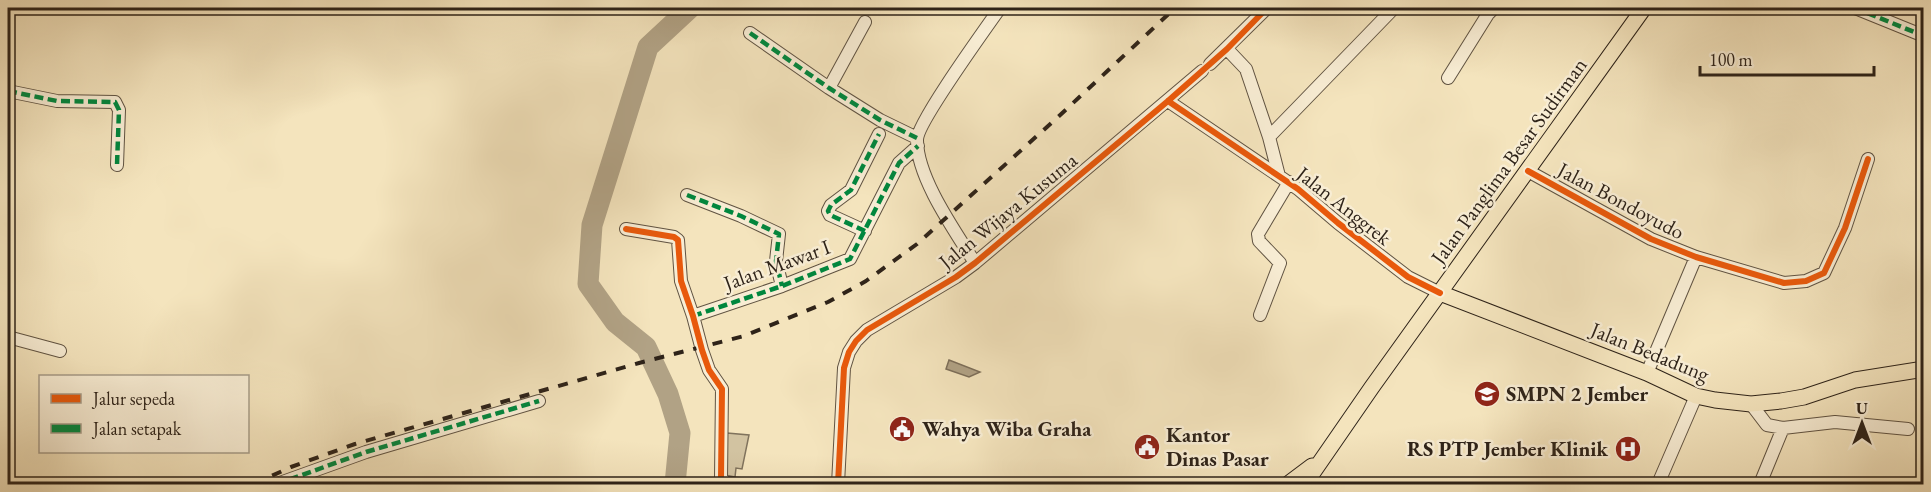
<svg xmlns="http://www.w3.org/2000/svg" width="1931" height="492" font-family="'EB Garamond',serif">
	<rect width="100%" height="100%" fill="#f4e4bd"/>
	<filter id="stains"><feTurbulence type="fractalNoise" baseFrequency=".00333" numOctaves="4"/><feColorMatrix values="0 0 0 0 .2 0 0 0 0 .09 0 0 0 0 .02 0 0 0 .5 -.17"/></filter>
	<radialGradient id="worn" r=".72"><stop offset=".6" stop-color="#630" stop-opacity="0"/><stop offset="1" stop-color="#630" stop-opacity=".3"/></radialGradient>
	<path fill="#d2c3a1" stroke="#80735d" stroke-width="1.5" d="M727,433L749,435L742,469L736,468L735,477L725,475Z"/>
	<path fill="#b1a285" stroke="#7d6f5a" stroke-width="1.5" d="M949,360L980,372L969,377L946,369Z"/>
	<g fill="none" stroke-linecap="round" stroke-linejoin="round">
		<path stroke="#b1a285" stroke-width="21" d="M675,484L680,433L668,394L646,347L615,322L588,284L592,225L648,47L690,8"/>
		<g stroke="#605342" stroke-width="14">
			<path id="minor" d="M1855,8L1924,36
				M750,33L829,88L880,120L917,138
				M1227,49L1246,69L1269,137L1279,176
				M1210,64L1267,8
				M1448,78L1488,14L1494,8
				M829,88L865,22
				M8,91L57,101L115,102L119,110L117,165
				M1168,101L1298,189L1338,223L1408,277L1440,293
				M1269,137L1394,8
				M1528,171L1651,239L1696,257L1784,283L1806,281L1824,273L1845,228L1868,159
				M687,195L741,216L779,234L776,261L782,286
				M626,229L674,237L678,240L681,281L693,316L702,350L709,370L722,389L721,478L726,483L741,484
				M865,231L830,215L828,211L831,205L851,190L879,134
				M975,263C955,231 917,178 917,140C917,123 986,28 1000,8
				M1260,315L1280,263L1259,241L1258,234L1289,182
				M693,316L782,286L850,259L899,163L918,146
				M8,337L60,351
				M1647,373L1696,257
				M1751,404L1767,425L1783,428L1835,422L1908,429
				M277,484L366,452L539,401
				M838,484L844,368L849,352L856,341L867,330L956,277L975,263L1202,71
				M1658,484L1696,396
				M1760,484L1783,428"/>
		</g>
		<g stroke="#2e2319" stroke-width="17">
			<path id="major" d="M1440,293L1647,373L1696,396L1715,400L1751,404L1781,401L1804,397L1855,380L1924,369
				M1288,484L1312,466
				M1305,484L1372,387L1644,8"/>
		</g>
		<use href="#minor" stroke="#f8edd4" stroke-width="12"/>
		<use href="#major" stroke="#f4e4bd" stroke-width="15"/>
		<path stroke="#2e2319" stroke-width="4" stroke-dasharray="10 10" stroke-linecap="butt" d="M254,484L291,467L355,444L639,363L744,336L828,302L866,281L917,244L1058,117L1175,8"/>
		<path stroke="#00873e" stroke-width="4.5" stroke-dasharray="9 4.5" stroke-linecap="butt" d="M1855,8L1924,36
			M750,33L829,88L880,120L917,138
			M8,91L57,101L115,102L119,110L117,165
			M687,195L741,216L779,234L776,261L782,286
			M865,231L830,215L828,211L831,205L851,190L879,134
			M693,316L782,286L850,259L899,163L918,146
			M277,484L366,452L539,401"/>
		<g stroke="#f8edd4" stroke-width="10">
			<path id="cycleway" d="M1168,101L1298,189L1338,223L1408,277L1440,293
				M1528,171L1651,239L1696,257L1784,283L1806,281L1824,273L1845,228L1868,159
				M626,229L674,237L678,240L681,281L693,316L702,350L709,370L722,389L721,478L726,483L741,484
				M838,484L844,368L849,352L856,341L867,330L956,277L975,263L1168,101L1227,49L1267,8"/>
		</g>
		<use href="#cycleway" stroke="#e8590c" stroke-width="6"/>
	</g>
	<defs>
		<g id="school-disc" transform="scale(1.35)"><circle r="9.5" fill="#8f2418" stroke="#f8edd4"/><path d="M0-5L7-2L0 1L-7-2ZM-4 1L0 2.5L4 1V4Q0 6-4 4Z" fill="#fff"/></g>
		<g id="civic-disc" transform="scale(1.35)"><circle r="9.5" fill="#8f2418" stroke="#f8edd4"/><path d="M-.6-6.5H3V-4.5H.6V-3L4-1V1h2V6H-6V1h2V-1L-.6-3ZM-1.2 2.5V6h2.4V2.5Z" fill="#fff"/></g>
		<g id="hospital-disc" transform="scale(1.35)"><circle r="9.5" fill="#8f2418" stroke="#f8edd4"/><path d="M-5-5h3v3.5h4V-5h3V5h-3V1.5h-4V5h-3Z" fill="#fff"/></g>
	</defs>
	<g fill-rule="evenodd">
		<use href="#school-disc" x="1487" y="394"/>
		<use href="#civic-disc" x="902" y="429"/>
		<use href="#civic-disc" x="1147" y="447"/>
		<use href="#hospital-disc" x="1628" y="449"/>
	</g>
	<g text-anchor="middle" stroke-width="5" stroke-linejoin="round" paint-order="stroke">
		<g font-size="21" fill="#2e2319" stroke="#f8edd4">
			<text transform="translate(1509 161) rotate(-54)" y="7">Jalan Panglima Besar Sudirman</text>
			<text transform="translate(1621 201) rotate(28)" y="7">Jalan Bondoyudo</text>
			<text transform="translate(1344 206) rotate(38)" y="7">Jalan Anggrek</text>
			<text transform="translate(1008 211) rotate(-39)" y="7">Jalan Wijaya Kusuma</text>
			<text transform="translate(777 265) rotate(-20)" y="7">Jalan Mawar I</text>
			<text transform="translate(1650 352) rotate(22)" y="7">Jalan Bedadung</text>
		</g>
		<g font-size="21" font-weight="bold" fill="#2e2319" stroke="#f8edd4" text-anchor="start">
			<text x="1506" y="401">SMPN 2 Jember</text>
			<text x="922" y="436">Wahya Wiba Graha</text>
			<text x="1166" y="442">Kantor<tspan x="1166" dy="24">Dinas Pasar</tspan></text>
			<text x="1608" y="456" text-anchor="end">RS PTP Jember Klinik</text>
		</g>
	</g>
	<rect width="1931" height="492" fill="none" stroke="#f4e4bd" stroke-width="30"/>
	<rect x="9" y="9" width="1913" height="474" fill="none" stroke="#2e2319" stroke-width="3"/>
	<rect x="15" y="15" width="1901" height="462" fill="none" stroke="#2e2319" stroke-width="1.5"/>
	<rect x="39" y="375" width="210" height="78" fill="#f8edd4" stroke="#a79c89" stroke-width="1.5"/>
	<rect x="51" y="394" width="30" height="9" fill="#e8590c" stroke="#a79c89" stroke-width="1.5"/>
	<text x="93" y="405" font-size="18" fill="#2e2319">Jalur sepeda</text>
	<rect x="51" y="424" width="30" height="9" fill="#00873e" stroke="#a79c89" stroke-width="1.5"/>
	<text x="93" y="435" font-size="18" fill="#2e2319">Jalan setapak</text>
	<g transform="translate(1862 423)" stroke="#f8edd4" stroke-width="4.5" paint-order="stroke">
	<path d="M0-4.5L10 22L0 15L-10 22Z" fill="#2e2319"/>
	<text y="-9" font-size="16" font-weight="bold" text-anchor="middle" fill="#2e2319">U</text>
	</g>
	<path d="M1700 66v9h174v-9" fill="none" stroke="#2e2319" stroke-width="3"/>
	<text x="1709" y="66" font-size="18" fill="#2e2319" stroke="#f8edd4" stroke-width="4.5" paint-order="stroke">100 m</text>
	<rect width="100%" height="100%" filter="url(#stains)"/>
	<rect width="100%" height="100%" fill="url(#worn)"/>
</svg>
